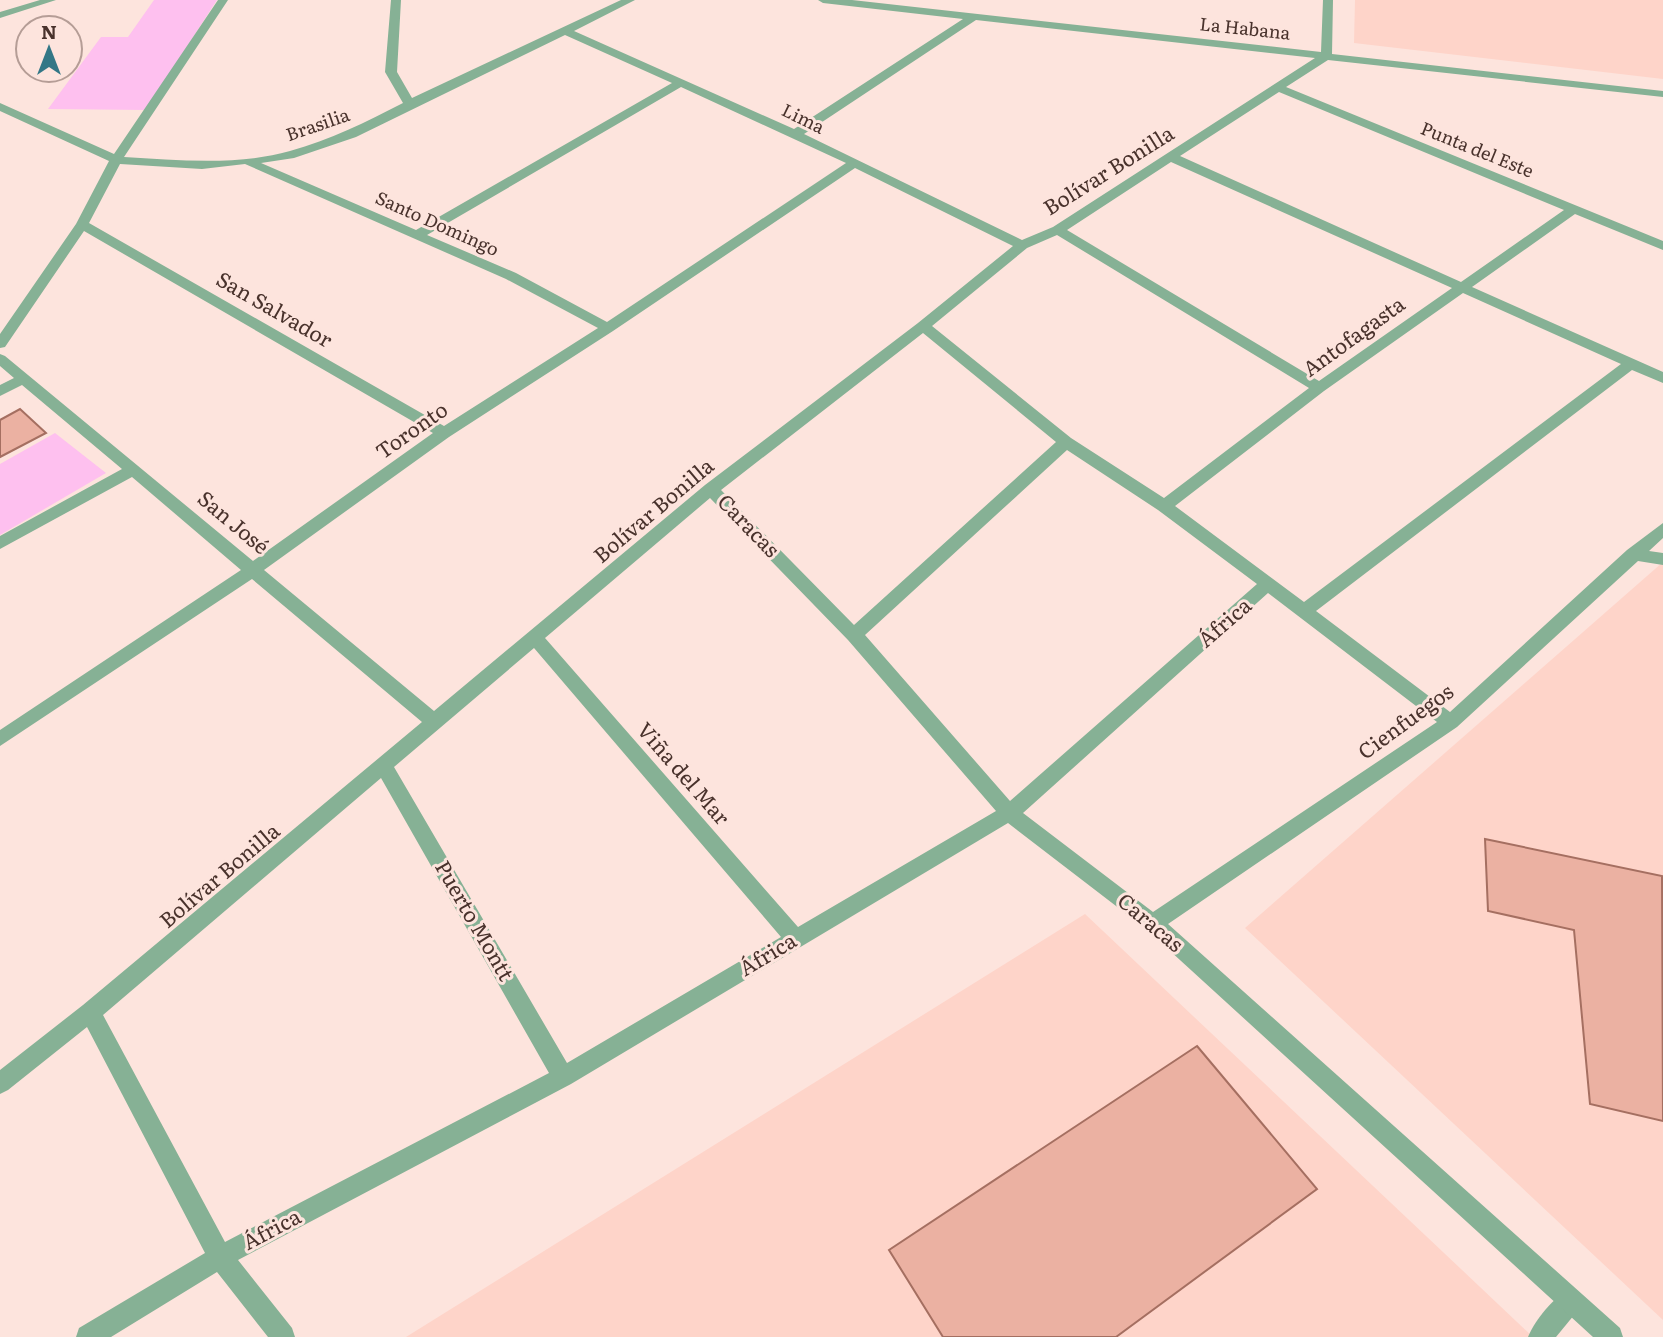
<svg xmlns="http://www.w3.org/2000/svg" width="1663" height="1337" font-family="Literata,serif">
	<rect width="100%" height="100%" fill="#fde4dd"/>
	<path fill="#fed4c9" d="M1355,0H1663V79L1354,43Z
		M1663,562V1320L1245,928Z
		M1085,914L1533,1337H406Z"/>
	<path fill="#fec0ef" d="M154,0H217L146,110L48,109L101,37H128Z
		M55,433L106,473L0,535V464Z"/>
	<path fill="#ebb1a2" stroke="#a56f61" stroke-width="2" d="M20,409L46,433L0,457V420Z
		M1485,839L1662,876L1663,1121L1590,1104L1574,930L1488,911Z
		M1197,1046L1317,1189L1116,1337H943L889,1250Z"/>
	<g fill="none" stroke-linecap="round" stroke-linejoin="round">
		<path fill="#86b195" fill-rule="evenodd" d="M1571,1289L1579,1293L1583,1301L1579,1309L1556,1337H1528C1535,1320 1554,1296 1571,1289Z"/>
		<path fill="#86b195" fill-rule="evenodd" d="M40,0H56L0,18V12Z
			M218,0H228L124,157C178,160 237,166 290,151C330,140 366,122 403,103L385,72L391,0H401L397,72L412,98L621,0H635L574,31L794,129L963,19L823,3L818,0H852L1321,52L1323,0H1333L1332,54L1663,91V97L1328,60L1286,87L1663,241V250L1575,214L1472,287L1663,372V383L1632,370L1316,611L1450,712L1627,550L1663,523V538L1649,551L1663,553V565L1638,561L1457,727L1168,924L1620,1328L1623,1337H1593L1146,929L1008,823L571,1084L238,1260L292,1328L295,1337H268L217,1272L111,1337H76L79,1328L205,1253L87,1027L8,1090L0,1094V1070L83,1005L422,722L252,579L0,746V730L241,570L132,477L0,549V536L122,469L22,385L0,396V385L14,378L0,366V354L5,356L253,561L433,433L84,231L5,347L0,348V334L76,224L109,161L0,111V103L114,154ZM976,20L1315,58L1053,227L1022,240L804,134ZM565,35L672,83L416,230L261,163L294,158L356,137ZM681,87L846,163L607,322L516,273L427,235ZM1279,92L1564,210L1461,282L1180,156ZM1171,162L1452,288L1319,381L1067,230ZM120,164L202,169L245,164L506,279L598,328L444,426L89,223ZM855,168L1013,246L918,323L705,485L434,711L264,570L449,437L613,331ZM1057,235L1309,388L1164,498L1071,438L932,326L1027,248ZM1463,293L1621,364L1304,602L1175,506L1324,391ZM923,333L1056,442L854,625L721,490ZM1067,450L1158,510L1257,584L1010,801L865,635ZM710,498L848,640L996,811L798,927L545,638ZM1268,593L1437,722L1153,912L1023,813ZM534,648L781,937L567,1063L394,767ZM381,778L549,1073L225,1242L103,1015Z"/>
	</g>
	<g text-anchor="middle" stroke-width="6" stroke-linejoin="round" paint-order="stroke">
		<g font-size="18" fill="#49322c" stroke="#fde4dd">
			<text transform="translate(1245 29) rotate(6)" y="6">La Habana</text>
			<text transform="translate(803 119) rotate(26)" y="6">Lima</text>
			<text transform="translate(318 125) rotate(-19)" y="6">Brasilia</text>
			<text transform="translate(1477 150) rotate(22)" y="6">Punta del Este</text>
			<text transform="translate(437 224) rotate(24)" y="6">Santo Domingo</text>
		</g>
		<g font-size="21" fill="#49322c" stroke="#fde4dd">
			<text transform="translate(1109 171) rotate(-32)" y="7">Bolívar Bonilla</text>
			<text transform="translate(274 310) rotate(30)" y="7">San Salvador</text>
			<text transform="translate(1354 337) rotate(-36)" y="7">Antofagasta</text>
			<text transform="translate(412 431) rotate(-35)" y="7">Toronto</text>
			<text transform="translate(654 511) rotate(-40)" y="7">Bolívar Bonilla</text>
			<text transform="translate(233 523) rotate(40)" y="7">San José</text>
			<text transform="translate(748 526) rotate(46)" y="7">Caracas</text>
			<text transform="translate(1225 623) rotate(-41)" y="7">África</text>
			<text transform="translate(1406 722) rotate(-36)" y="7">Cienfuegos</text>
			<text transform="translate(683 774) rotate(49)" y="7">Viña del Mar</text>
			<text transform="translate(220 876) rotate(-40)" y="7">Bolívar Bonilla</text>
			<text transform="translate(474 921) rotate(60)" y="7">Puerto Montt</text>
			<text transform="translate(1150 923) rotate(40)" y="7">Caracas</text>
			<text transform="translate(768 955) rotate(-31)" y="7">África</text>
			<text transform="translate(272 1230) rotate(-28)" y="7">África</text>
		</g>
	</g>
	<g transform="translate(49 49)"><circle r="33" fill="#fde4dd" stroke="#b59d96" stroke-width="2"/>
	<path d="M0-5L12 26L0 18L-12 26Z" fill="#337786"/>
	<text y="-10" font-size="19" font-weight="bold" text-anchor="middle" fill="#49322c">N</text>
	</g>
</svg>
